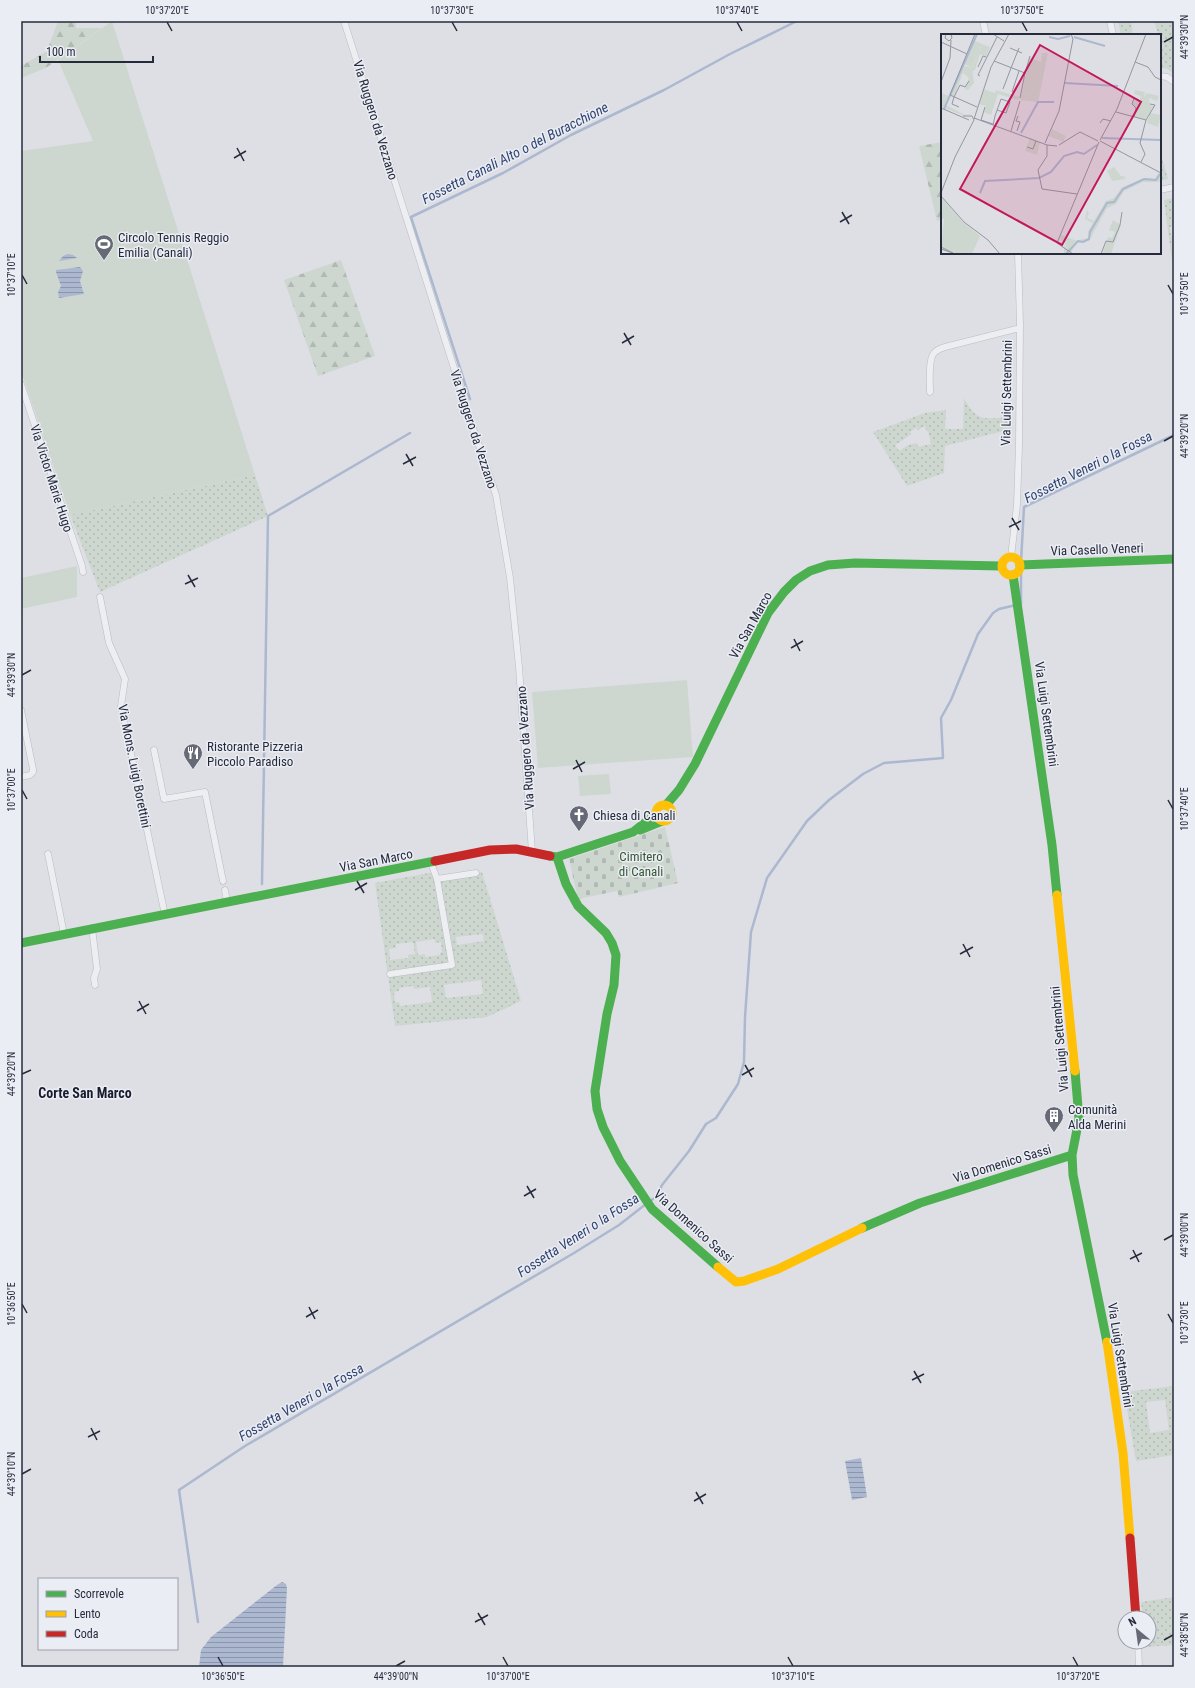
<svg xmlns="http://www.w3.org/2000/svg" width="1195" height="1688" font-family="'Roboto Condensed',sans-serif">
	<defs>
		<pattern id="grass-dots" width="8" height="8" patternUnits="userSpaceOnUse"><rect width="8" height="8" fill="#cdd7cf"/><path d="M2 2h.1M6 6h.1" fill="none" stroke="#b0b9b3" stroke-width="1.8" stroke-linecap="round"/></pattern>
		<pattern id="forest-firs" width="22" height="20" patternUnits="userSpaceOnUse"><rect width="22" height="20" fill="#cdd7cf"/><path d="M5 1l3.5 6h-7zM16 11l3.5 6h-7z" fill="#b0b9b3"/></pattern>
		<pattern id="cemetery-stones" width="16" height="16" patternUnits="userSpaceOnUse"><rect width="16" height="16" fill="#cdd7cf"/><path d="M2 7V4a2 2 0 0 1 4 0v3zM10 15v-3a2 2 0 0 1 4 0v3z" fill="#b0b9b3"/></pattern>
		<pattern id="water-rules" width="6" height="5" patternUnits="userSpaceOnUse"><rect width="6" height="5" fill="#acb8d0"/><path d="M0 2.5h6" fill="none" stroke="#8c96aa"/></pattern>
	</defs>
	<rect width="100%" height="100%" fill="#dedfe4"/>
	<path fill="url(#grass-dots)" fill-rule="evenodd" d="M1118,21H1131L1133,35H1121Z
		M1154,21H1174V73L1165,68L1160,69V35H1156L1158,34Z
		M1160,151L1168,179L1160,181Z
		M1174,198V226L1170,227L1172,239H1174V276L1164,200Z
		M964,398C977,424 986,418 1012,417L1011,429L945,446L944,473L907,486L873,432L925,413L946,410L945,429H963ZM924,426L929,434L931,444L918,447L917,443L908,445L899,451L895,445L912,434L910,432L916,428L918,430Z
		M255,475L268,516L100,592L70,515Z
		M434,872L438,879L482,872L521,1001L487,1017L395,1026L375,883ZM483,934L484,941L457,945L456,937ZM435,939V943L441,942L442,952L440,953V955L425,957V954L418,955L416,942ZM413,942L415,954L408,955V958L390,960L389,949L396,948V944ZM481,980L483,994L446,998L444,985ZM413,986L414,989L430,987L432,1002L400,1006L399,1002L395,1003L394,992L399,991V988Z
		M1174,1386V1455L1136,1461L1124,1392ZM1165,1400L1169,1430L1150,1433L1146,1402Z
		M1174,1597V1645L1145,1647V1642H1149V1618H1143L1141,1602Z"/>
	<path fill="url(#forest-firs)" d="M58,21H76V28H102L46,68L21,78V66L47,51Z
		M942,142V219L937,221L919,146Z
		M341,260L375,356L318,376L284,280Z"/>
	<path fill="url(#cemetery-stones)" d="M665,827L678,883L619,897L617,891L578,899L569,859Z"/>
	<path fill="#cdd7cf" d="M112,21L255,475L70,515L21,371V151L93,141L58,60Z
		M77,566V597L21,609V578Z
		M687,680L693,757L538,768L532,692Z
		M609,774L611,794L580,796L578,776Z"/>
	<path fill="url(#water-rules)" d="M68,254L73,255L77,258L59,261L63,256Z
		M80,267L83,271L80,281L84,294L59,298L58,292L61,286L56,272V270Z
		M861,1458L867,1497L852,1500L845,1461Z
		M282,1582L286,1584L287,1588L283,1667H199L201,1650L211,1637L277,1585Z"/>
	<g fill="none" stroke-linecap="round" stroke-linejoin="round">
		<path stroke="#acb8d0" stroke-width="2.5" d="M470,399L411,217L503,173L571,135L664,90L730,54L797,21
			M1021,562L1024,507L1174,435
			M1021,604V567
			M262,884L268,516L410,433
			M650,1201L657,1196L662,1185L689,1151L706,1124L716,1118L738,1084L744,1062L745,1017L751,932L767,878L807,821L829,800L863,774L884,763L943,758L941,718L951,700L978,634L993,613L999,609L1016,605
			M198,1622L179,1490L245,1446L574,1253L619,1225L646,1204"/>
		<g stroke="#babbc0" stroke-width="7">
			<path id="street" d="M344,21L473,428L496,495L510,578L519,667L532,852
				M983,21L986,35
				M1110,21L1113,35
				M1160,76L1167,77L1174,82
				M1160,190L1174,187
				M21,384L82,566L83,572
				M930,392C930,384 928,360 934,353C937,350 941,348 945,347L1020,328
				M1011,557L1017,505L1019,445L1020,324L1018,253
				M100,597L109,643L125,679L121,706L165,915
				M21,710L33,769V772L30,775L21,777
				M154,750L164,799L205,792L223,881
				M48,854L64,934
				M431,863L437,879L476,873
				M225,890L227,902
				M92,928L97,969L94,978L95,985
				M390,974L452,965L437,879
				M1138,1642L1139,1667"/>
		</g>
		<use href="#street" stroke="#edeef1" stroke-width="6"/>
		<path stroke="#4caf50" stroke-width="9" d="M1020,565L1174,559
			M1013,575L1052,845L1057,895
			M666,805L679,790L695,764L768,613L784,592L796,580L810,571L828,565L855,563L1001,566
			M640,830L662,821
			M550,856L557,857L633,832L656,814
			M557,857L566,884L578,906L606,933L612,943L616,955L614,985L607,1014L595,1091L597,1109L603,1127L620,1161L652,1209L718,1267
			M21,943L435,861
			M1075,1071L1079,1119L1072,1155L1073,1175L1107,1342
			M862,1228L920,1203L1072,1155"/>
		<path stroke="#ffc107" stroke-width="9" d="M1002 566a9 9 0 1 1 18 0a9 9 0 1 1-18 0Z
			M656 813a8 8 0 1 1 16 0a8 8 0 1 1-16 0Z
			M1057,895L1075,1071
			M718,1267L736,1282L744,1281L778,1269L862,1228
			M1107,1342L1123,1453L1130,1538"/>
		<path stroke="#c62828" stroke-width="9" d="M435,861L490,850L516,849L550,856
			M1130,1538L1136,1618"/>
	</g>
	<path fill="none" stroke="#262b3c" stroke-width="1.5" d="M167,22L172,31M452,22L457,31M737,22L742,31M1022,22L1027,31M1164,42L1173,37M237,148L244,161M234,158L246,151M842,212L849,224M840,222L852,215M22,275L27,284M1168,285L1173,294M624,333L631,345M622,343L634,336M1164,441L1173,436M406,454L413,466M403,464L416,457M1012,518L1019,530M1009,527L1021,521M188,575L195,587M185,584L198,578M794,639L800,651M791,648L803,641M22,675L31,670M576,760L582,772M573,769L585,762M22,790L27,799M1168,800L1173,809M357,881L364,893M355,890L367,883M963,944L970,957M960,954L973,947M139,1001L146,1014M137,1011L149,1004M745,1065L752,1077M22,1074L31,1070M742,1075L754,1068M527,1186L534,1198M524,1196L536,1189M1164,1240L1173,1235M1133,1250L1139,1262M1130,1259L1142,1253M22,1304L27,1313M309,1307L315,1319M1168,1314L1173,1323M306,1317L318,1310M914,1371L921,1383M912,1380L924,1374M91,1428L97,1440M88,1437L100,1431M22,1474L31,1469M696,1492L703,1504M694,1501L706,1494M478,1613L485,1625M475,1622L488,1615M1164,1640L1173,1635M218,1657L223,1666M503,1657L508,1666M788,1657L793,1666M1073,1657L1078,1666M396,1666L405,1661"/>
	<defs>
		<g id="stadium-pin" transform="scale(1)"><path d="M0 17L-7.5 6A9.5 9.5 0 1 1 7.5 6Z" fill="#666a77" stroke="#ebedf4"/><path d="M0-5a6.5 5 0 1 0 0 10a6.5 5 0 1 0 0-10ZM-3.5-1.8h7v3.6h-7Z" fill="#fff"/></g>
		<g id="restaurant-pin" transform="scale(1)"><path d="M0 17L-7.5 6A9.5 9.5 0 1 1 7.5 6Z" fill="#666a77" stroke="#ebedf4"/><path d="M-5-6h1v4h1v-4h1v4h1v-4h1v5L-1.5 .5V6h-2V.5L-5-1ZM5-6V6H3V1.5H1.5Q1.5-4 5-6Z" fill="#fff"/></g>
		<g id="church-pin" transform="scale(1)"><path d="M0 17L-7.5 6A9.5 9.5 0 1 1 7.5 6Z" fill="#666a77" stroke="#ebedf4"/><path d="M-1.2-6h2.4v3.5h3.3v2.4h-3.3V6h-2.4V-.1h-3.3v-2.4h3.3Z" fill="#fff"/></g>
		<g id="building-pin" transform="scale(1)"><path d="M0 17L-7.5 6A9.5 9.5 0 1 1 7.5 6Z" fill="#666a77" stroke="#ebedf4"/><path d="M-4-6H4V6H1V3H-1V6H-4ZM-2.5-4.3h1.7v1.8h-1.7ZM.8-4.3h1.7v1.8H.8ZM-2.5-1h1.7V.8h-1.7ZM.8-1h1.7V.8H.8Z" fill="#fff"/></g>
	</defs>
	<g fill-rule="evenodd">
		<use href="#stadium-pin" x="104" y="244"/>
		<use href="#restaurant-pin" x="193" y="753"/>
		<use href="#church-pin" x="579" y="815"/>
		<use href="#building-pin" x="1054" y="1116"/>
	</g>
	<g text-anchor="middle" stroke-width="3" stroke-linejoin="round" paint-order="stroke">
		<g font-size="13" fill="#262b3c" stroke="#ebedf4">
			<text transform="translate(376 120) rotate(73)" y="5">Via Ruggero da Vezzano</text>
			<text transform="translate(1006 393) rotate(-89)" y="5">Via Luigi Settembrini</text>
			<text transform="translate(474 429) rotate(72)" y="5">Via Ruggero da Vezzano</text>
			<text transform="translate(52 478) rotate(72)" y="5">Via Victor Marie Hugo</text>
			<text transform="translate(1097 549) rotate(-2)" y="5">Via Casello Veneri</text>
			<text transform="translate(750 625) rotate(-61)" y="5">Via San Marco</text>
			<text transform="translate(1047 714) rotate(82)" y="5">Via Luigi Settembrini</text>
			<text transform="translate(525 748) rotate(-94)" y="5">Via Ruggero da Vezzano</text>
			<text transform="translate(135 766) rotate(79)" y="5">Via Mons. Luigi Borettini</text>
			<text transform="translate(376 860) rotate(-11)" y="5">Via San Marco</text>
			<text transform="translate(1059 1039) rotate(-95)" y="5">Via Luigi Settembrini</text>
			<text transform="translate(1002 1163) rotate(-17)" y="5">Via Domenico Sassi</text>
			<text transform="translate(694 1226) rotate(42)" y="5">Via Domenico Sassi</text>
			<text transform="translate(1121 1355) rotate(81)" y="5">Via Luigi Settembrini</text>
		</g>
		<g font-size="13" fill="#262b3c" stroke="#ebedf4" text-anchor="start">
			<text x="118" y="242">Circolo Tennis Reggio<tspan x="118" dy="15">Emilia (Canali)</tspan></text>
			<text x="207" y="751">Ristorante Pizzeria<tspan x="207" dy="15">Piccolo Paradiso</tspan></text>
			<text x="593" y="820">Chiesa di Canali</text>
			<text x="1068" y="1114">Comunità<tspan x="1068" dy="15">Alda Merini</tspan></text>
		</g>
		<g font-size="13" fill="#355833" stroke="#ebedf4">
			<text x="641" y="861">Cimitero<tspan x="641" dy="15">di Canali</tspan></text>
		</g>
		<g font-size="14" font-style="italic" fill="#304470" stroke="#ebedf4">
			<text transform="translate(515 153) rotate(-27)" y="5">Fossetta Canali Alto o del Buracchione</text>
			<text transform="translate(1088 467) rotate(-27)" y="5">Fossetta Veneri o la Fossa</text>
			<text transform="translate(578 1235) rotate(-33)" y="5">Fossetta Veneri o la Fossa</text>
			<text transform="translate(301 1402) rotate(-30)" y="5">Fossetta Veneri o la Fossa</text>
		</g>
		<g font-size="14" font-weight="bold" fill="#181c2d" stroke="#ebedf4">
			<text x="85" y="1098">Corte San Marco</text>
		</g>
	</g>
	<g transform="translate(941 34)">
		<rect width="220" height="220" fill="#dedfe4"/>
		<path d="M41,10L49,13L45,23L39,20L34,36L30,38ZM194,56L204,58L203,63L206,59L218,62L216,67L208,64L209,71L213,72L204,86L194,83L195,73L191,71L193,66L198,67L200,62L193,60ZM81,59L98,64L97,68L79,66ZM209,79L220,81L217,93L206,89ZM89,104L99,108L96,121L84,117ZM173,133L180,142H183L185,145L171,147L166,137ZM172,186L180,191L170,220H166L162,218L167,203L171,204L174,198L168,196ZM120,201L136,207L126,214L123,208L119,205Z" fill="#cdd7cf"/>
		<path d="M218,138L220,146L217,148H202L183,157L175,170L166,174L148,207L136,209L130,218L123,220V211L126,214L134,207L147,204V197L152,189L144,185L146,176L148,179L146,184L153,187L165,167L173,164L181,153L204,144L214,145Z" fill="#cdd7cf"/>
		<path d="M101,19H107L98,64L81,59L88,23L100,28ZM24,32L31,34L33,49L27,56L24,55L28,44L22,39L13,63L9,60ZM43,55L54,59L55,56L79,63L77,66L57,60L50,81L43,78L45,72L38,70ZM0,59L8,62L5,71L24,81L34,79L24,82L0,73ZM111,95L125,102L122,108L108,102ZM0,163L21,187L39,202L31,220H11L0,215L3,185L0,184Z" fill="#cdd7cf"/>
		<path d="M34,7L41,10L31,34L24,30Z" fill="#cdd7cf"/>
		<path fill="none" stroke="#acb8d0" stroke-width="2" d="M108,3L117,5L129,2M133,3L164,12M124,49L177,52M3,75L36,0M80,99L97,68H113M161,104L220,106M39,159L44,147L98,144L110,138L123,122L136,118L143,120L156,111M125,220L137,207L142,208L148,205L149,198L166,169L173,168L182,155L203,145L215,146L219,140"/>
		<path fill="none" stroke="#9497a1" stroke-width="1" d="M5,0L4,4L8,7L11,4L10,0M34,0L9,61L36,73M52,0L63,7M0,8L26,20M69,14L81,19M53,27L84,39L89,22M194,28L207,33L214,43L220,46M37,33L42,22L45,23M70,34L78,14M39,42L37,41L56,3M0,48L9,24L10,6M62,55L70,34M71,58L78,37M13,63L19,51L24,53L28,47M13,63L11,70L18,73M79,64L84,39M0,74L28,86M175,78L205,86L199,109L204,120L200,128M193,83L195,74L191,70L193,64L198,66M33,84L106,111L116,112M33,85L50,33L68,0M40,86L52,90M40,86L44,73M205,86L214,71L209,70M159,89L162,85L170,87M52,91L54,82L60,65L69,68L65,79L56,76M70,97L79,67M76,97L79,88L75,87L77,82M159,106L176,75L205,0M159,107L220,139M104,109L118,77L132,5L130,0M106,111V122L97,136L101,155L136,160M118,111L139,98L157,107M86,113L92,115L95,107M0,159L14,123L33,86L31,82H22M0,162L23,188L47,206L59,220M0,213L12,219L0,215M132,220L116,209L158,108M160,220L165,207L172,208L179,191L181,178"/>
		<path fill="#c2185b" fill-opacity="0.15" stroke="#c2185b" stroke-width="2" d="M99,11L200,68L121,211L19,155Z"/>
		<rect width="220" height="220" fill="none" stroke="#262b3c" stroke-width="2"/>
	</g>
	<rect width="1195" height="1688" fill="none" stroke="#ebedf4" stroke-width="44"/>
	<rect x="38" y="1578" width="140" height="72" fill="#ebedf4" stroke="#9c9faa"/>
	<rect x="46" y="1591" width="20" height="6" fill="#4caf50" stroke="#9c9faa"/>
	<text x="74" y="1598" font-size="12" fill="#262b3c">Scorrevole</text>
	<rect x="46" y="1611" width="20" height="6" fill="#ffc107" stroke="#9c9faa"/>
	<text x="74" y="1618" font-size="12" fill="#262b3c">Lento</text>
	<rect x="46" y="1631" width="20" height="6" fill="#c62828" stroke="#9c9faa"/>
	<text x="74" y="1638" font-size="12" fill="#262b3c">Coda</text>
	<g transform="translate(1137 1630) rotate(331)"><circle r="19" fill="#ebedf4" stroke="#9c9faa"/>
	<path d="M0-3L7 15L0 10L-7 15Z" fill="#666a77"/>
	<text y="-6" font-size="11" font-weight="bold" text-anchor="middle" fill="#262b3c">N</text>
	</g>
	<path d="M40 56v6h113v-6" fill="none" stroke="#262b3c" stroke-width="2"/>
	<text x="46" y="56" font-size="12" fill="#262b3c" stroke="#ebedf4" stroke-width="3" paint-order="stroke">100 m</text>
	<rect x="22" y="22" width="1151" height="1644" fill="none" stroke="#262b3c" stroke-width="1.5"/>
	<g font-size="10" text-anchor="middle" fill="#262b3c">
		<text x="167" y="14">10°37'20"E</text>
		<text x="452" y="14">10°37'30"E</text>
		<text x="737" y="14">10°37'40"E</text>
		<text x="1022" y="14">10°37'50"E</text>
		<text transform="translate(1184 37) rotate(-90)" y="4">44°39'30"N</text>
		<text transform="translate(11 275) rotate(-90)" y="4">10°37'10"E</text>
		<text transform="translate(1184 294) rotate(-90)" y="4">10°37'50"E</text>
		<text transform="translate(1184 436) rotate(-90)" y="4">44°39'20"N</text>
		<text transform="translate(11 675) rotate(-90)" y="4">44°39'30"N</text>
		<text transform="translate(11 790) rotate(-90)" y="4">10°37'00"E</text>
		<text transform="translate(1184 809) rotate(-90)" y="4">10°37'40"E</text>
		<text transform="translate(11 1074) rotate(-90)" y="4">44°39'20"N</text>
		<text transform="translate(1184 1235) rotate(-90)" y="4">44°39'00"N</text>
		<text transform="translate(11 1304) rotate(-90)" y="4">10°36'50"E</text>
		<text transform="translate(1184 1323) rotate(-90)" y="4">10°37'30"E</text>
		<text transform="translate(11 1474) rotate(-90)" y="4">44°39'10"N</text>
		<text transform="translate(1184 1635) rotate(-90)" y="4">44°38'50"N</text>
		<text x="223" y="1680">10°36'50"E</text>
		<text x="396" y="1680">44°39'00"N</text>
		<text x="508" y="1680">10°37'00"E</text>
		<text x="793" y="1680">10°37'10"E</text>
		<text x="1078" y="1680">10°37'20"E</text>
	</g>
</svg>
